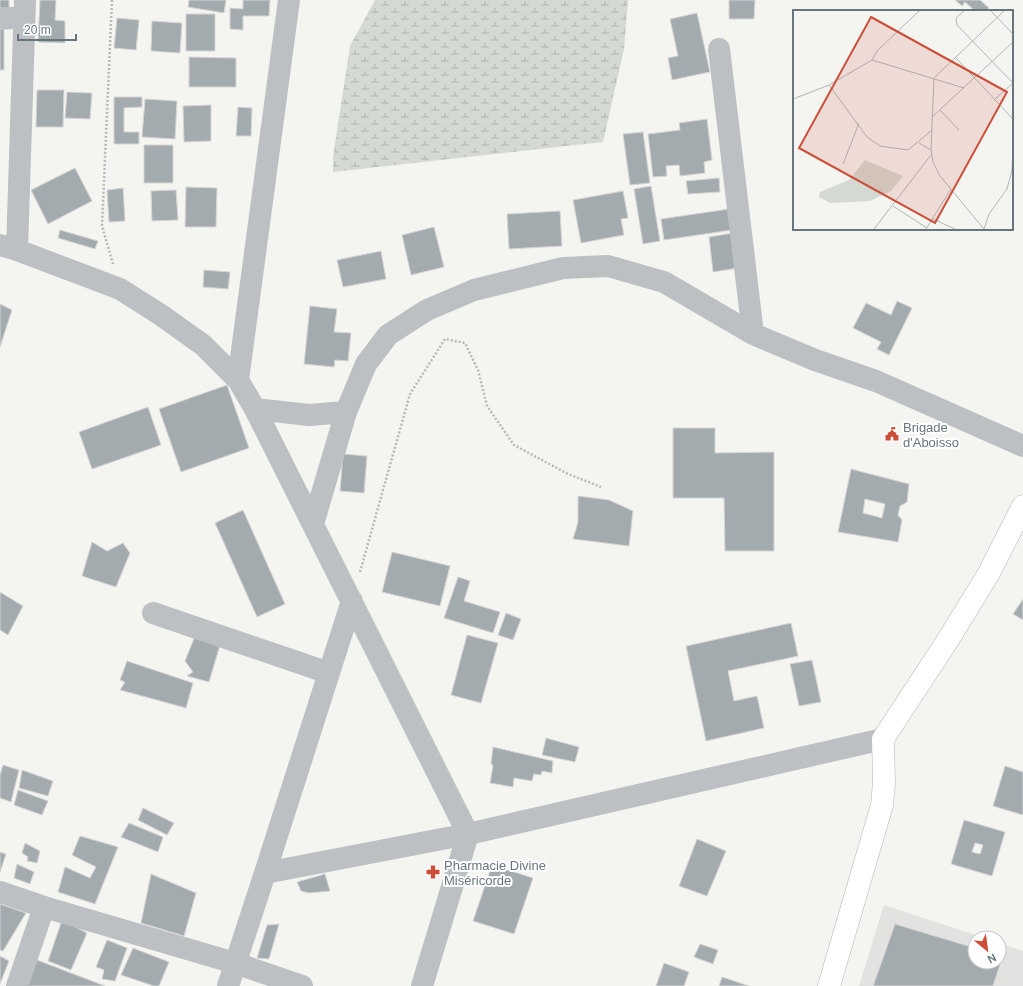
<svg xmlns="http://www.w3.org/2000/svg" width="1023" height="986" font-family="Helvetica,sans-serif">
	<defs>
		<pattern id="wetland-marsh" width="20" height="14" patternUnits="userSpaceOnUse"><rect width="20" height="14" fill="#d4d9d1"/><path d="M1 5h8M5 5V1M11 12h8M15 12V8" fill="none" stroke="#b0b5af"/></pattern>
	</defs>
	<rect width="100%" height="100%" fill="#f4f4f1"/>
	<path fill="#e2e3e1" d="M884,905L985,938H975V962H999V943L1023,951V986H859Z"/>
	<path fill="url(#wetland-marsh)" d="M375,0H628L624,49L603,142L333,172V157L350,46Z"/>
	<path fill="#a4abaf" stroke="#d6d5d4" fill-rule="evenodd" d="M0,0H9V8H0Z
		M40,0H56L55,20L65,21V43L38,42Z
		M189,0H226L224,13L188,7Z
		M243,0H270L269,16H243V30L230,29V8L243,9Z
		M729,0H755L754,19H729Z
		M955,0H980L989,8L987,11H975L965,2L962,6Z
		M697,13L710,72L672,80L668,58L678,56L670,19Z
		M186,14H215V51H186Z
		M117,18L139,20L136,50L114,48Z
		M152,21L182,23L180,53L151,51Z
		M0,29H4V70H0Z
		M189,57L236,58V87H189Z
		M37,90H64L63,127H36Z
		M67,92L92,93L90,119L65,118Z
		M114,97H142V107L124,108V132H139V144H114Z
		M145,99L177,101L175,139L142,137Z
		M211,105V141L184,142L183,106Z
		M238,107L252,108L251,136H236Z
		M707,119L712,160L704,162L705,173L680,176L679,165L666,166L667,176L653,177L648,134L680,130L679,123Z
		M643,132L650,183L630,185L623,134Z
		M144,145H173V183H144Z
		M75,168L92,201L48,224L31,190Z
		M719,178L720,192L688,194L686,181Z
		M651,186L660,241L643,244L634,189Z
		M186,187L217,188L216,227H185Z
		M123,188L125,221L109,222L107,190Z
		M176,190L178,220L152,221L151,191Z
		M623,191L628,218L621,219L624,235L581,243L573,200Z
		M729,209L732,230L664,240L661,219Z
		M560,211L562,246L509,249L507,214Z
		M434,227L444,267L411,275L402,235Z
		M60,230L98,241L95,249L58,238Z
		M733,233L738,268L713,272L709,237Z
		M381,251L386,279L343,287L337,260Z
		M204,270L230,272L228,289L203,287Z
		M897,301L912,308L889,355L877,349L881,342L853,328L866,303L891,315Z
		M0,304L12,310L0,347Z
		M310,306L337,309L334,332L351,333L348,361L335,360L334,367L304,364Z
		M227,385L249,448L181,472L159,409Z
		M148,407L161,445L92,469L79,432Z
		M673,428H715V453L774,452V551H725L724,498H673Z
		M343,454L367,456L364,493L340,491Z
		M851,469L909,484L907,502L900,506L898,515L902,520L898,542L838,532ZM865,499L885,504L882,518L863,513Z
		M578,496L609,500L633,511L629,546L573,539L578,522Z
		M243,510L285,604L257,617L215,523Z
		M92,542L107,551L123,543L130,553L116,587L82,576Z
		M392,552L450,566L440,606L382,592Z
		M458,577L470,581L464,601L500,612L493,633L444,618Z
		M0,592L23,606L8,635L0,630Z
		M1023,599V620L1013,614Z
		M506,613L521,619L513,640L498,635Z
		M791,623L798,656L728,671L734,701L757,696L764,728L706,741L686,646Z
		M467,635L498,643L481,703L451,695Z
		M195,636L220,645L209,682L187,676L193,672L185,661Z
		M812,660L821,702L799,706L790,664Z
		M127,661L193,683L186,708L120,690L125,682L120,680Z
		M546,738L579,747L575,762L542,755Z
		M493,747L553,761L552,773L542,771L541,775L534,774L532,781L514,778L513,787L490,783L493,766L491,763Z
		M3,765L19,770L11,802L0,798V775Z
		M1005,766L1023,772V815L993,806Z
		M22,770L53,781L48,796L19,788Z
		M18,790L48,801L42,815L14,805Z
		M143,808L174,823L167,835L138,820Z
		M964,820L1005,832L992,876L951,864ZM975,843L983,845L980,854L972,852Z
		M129,823L163,837L158,852L121,837Z
		M80,836L118,847L95,904L58,892L65,867L90,878L96,867L72,855Z
		M697,839L726,851L707,896L679,886Z
		M25,843L40,851L37,863L27,861L28,857L22,853Z
		M0,852L6,854L0,872Z
		M17,864L34,872L30,884L14,878Z
		M492,865L533,878L514,934L473,921Z
		M151,874L196,893L184,936L141,923Z
		M325,874L330,891L309,893L301,891L297,882Z
		M0,904L26,913L3,951L0,950Z
		M62,920L87,933L71,970L48,961Z
		M279,924L269,959L257,958L267,925Z
		M895,924L975,948V962H999V955L1003,956L993,986H873Z
		M107,940L127,948L115,981L102,979L104,970L96,967Z
		M700,944L718,950L713,964L694,957Z
		M133,948L169,962L159,986H154L121,975Z
		M0,956L9,961L0,984Z
		M37,960L105,986H26Z
		M664,963L689,972L684,986H656Z
		M722,977L749,986H719Z"/>
	<g fill="none" stroke-linecap="round" stroke-linejoin="round">
		<g stroke="#b0b4b7" stroke-width="23">
			<path id="major" d="M829,986L882,805L884,783L883,739L946,643L989,573L1023,506"/>
		</g>
		<path stroke="#b6b9bb" stroke-width="2.5" stroke-dasharray="2 2" stroke-linecap="butt" d="M112,0L102,226L113,264
			M360,572L410,394L445,339L465,343L478,370L487,406L514,445L568,474L601,487"/>
		<path stroke="#bcc0c2" stroke-width="22" d="M0,19L24,17
			M719,49L753,334
			M0,245L17,250L120,289L161,315L203,345L238,380L255,409L468,834L422,986
			M17,250L25,0
			M238,380L289,0
			M255,409L309,415L346,412
			M313,524L346,412L366,364L388,335L427,310L474,290L563,268L608,266L664,282L753,334L815,360L876,381L1023,446
			M153,613L329,673
			M265,873L468,834L883,739
			M0,892L44,907L235,963L302,986
			M17,986L44,907
			M228,986L265,873L352,601"/>
		<use href="#major" stroke="#fff" stroke-width="22"/>
	</g>
	<defs>
		<g id="civic-bare" transform="scale(1.08)"><path d="M-.6-6.5H3V-4.5H.6V-3L4-1V1h2V6H-6V1h2V-1L-.6-3ZM-1.2 2.5V6h2.4V2.5Z" fill="#cd4e38" stroke="#fff" stroke-width="2.5" paint-order="stroke"/></g>
		<g id="pharmacy-bare" transform="scale(1.08)"><path d="M-2-6h4v4h4v4h-4v4h-4v-4h-4v-4h4Z" fill="#cd4e38" stroke="#fff" stroke-width="2.5" paint-order="stroke"/></g>
	</defs>
	<g fill-rule="evenodd">
		<use href="#civic-bare" x="892" y="434"/>
		<use href="#pharmacy-bare" x="433" y="872"/>
	</g>
	<g text-anchor="middle" stroke-width="4" stroke-linejoin="round" paint-order="stroke">
		<g font-size="13" fill="#67767e" stroke="#fff" text-anchor="start">
			<text x="903" y="432">Brigade<tspan x="903" dy="15">d'Aboisso</tspan></text>
			<text x="444" y="870">Pharmacie Divine<tspan x="444" dy="15">Miséricorde</tspan></text>
		</g>
	</g>
	<g transform="translate(793 10)">
		<rect width="220" height="220" fill="#f4f4f1"/>
		<path d="M72,150L110,166L98,181L77,191L37,193L26,187L27,182L56,170Z" fill="#d4d9d1"/>
		<path fill="none" stroke="#afb7b9" stroke-width="1" d="M171,1L163,8L164,15L220,73M198,1L220,24M162,47L220,109M79,50L171,78M36,75L74,127L87,136L115,140L138,121M0,89L36,75L79,50L84,41L126,1M202,89L220,73M147,100L166,120M139,107L220,32M126,133L138,140M50,154L66,113M100,196L134,218M140,209L162,219M81,219L138,145M133,219L158,179M191,219L147,166L140,152L138,140L141,68L211,1M191,219L196,204L214,179L219,160L220,137"/>
		<path fill="#cd4e38" fill-opacity="0.15" stroke="#cd4e38" stroke-width="2" d="M78,7L214,82L142,213L6,138Z"/>
		<rect width="220" height="220" fill="none" stroke="#67767e" stroke-width="2"/>
	</g>
	<g transform="translate(987 950) rotate(151)"><circle r="19" fill="#ffffff" stroke="#c2c8cb"/>
	<path d="M0-3L7 15L0 10L-7 15Z" fill="#cd4e38"/>
	<text y="-6" font-size="11" font-weight="bold" text-anchor="middle" fill="#67767e">N</text>
	</g>
	<path d="M18 34v6h58v-6" fill="none" stroke="#67767e" stroke-width="2"/>
	<text x="24" y="34" font-size="12" fill="#67767e" stroke="#ffffff" stroke-width="3" paint-order="stroke">20 m</text>
</svg>
